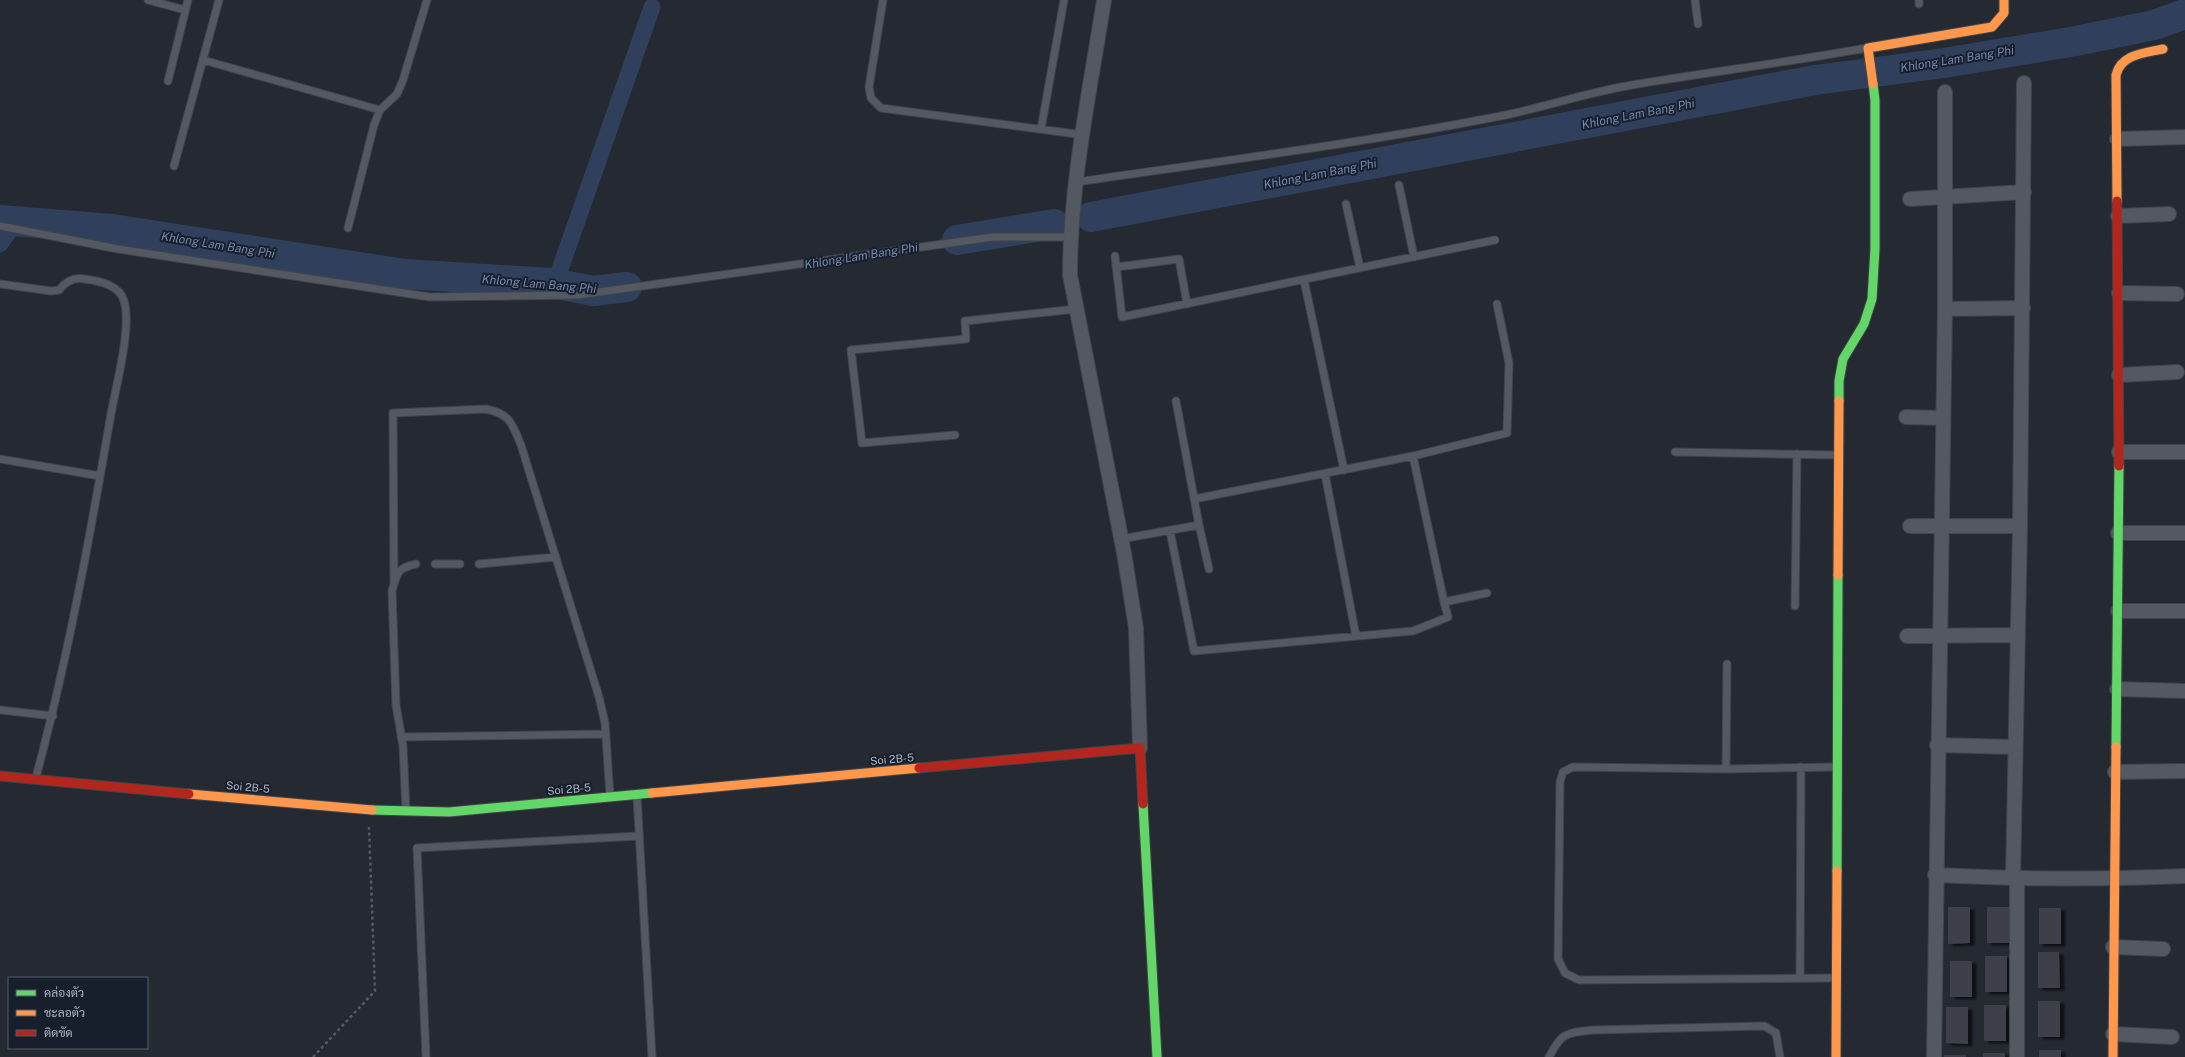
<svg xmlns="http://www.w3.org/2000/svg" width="2185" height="1057" font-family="'Public Sans',Sarabun,sans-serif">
	<defs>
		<filter id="shadow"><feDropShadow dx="4.5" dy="2.5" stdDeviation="1" flood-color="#0009"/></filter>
	</defs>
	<rect width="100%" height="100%" fill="#252932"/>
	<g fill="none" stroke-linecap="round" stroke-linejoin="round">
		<path stroke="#30405c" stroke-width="17" d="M0,244L16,221
			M552,283L559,272L652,7"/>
		<path stroke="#30405c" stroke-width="30" d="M1091,217L1815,80L1944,63L2076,41L2154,25L2185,14
			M0,220L112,229L405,274L552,283L593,291L627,287
			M957,240L1054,224"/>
	</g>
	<path fill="#3c4048" filter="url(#shadow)" d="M1948,907H1970V943L1948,944Z
		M1987,907H2009V943H1987Z
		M2039,908H2061V944H2039Z
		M2038,952H2059L2060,988H2038Z
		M1985,956H2007V992H1985Z
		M1950,961H1972V997H1950Z
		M2038,1001H2060V1037H2038Z
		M1984,1005H2006V1041H1984Z
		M1946,1007H1968V1044L1946,1043Z
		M2039,1050H2061V1057H2039Z
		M1983,1053H2005V1057H1983Z
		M1944,1055H1966V1057H1944Z"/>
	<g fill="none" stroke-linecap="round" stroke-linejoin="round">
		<g stroke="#40444b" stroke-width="9">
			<path id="lane" d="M148,0L185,10
				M883,0L869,87L871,98L881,108L1084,135
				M1695,0L1698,24
				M1919,0V4
				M203,60L380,110
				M168,81L188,0
				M1041,129L1064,0
				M174,166L219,0
				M1077,182C1220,161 1364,143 1506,115C1549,106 1589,92 1632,85C1710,72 1789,62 1867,48
				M1399,185L1414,257
				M1346,204L1360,268
				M0,226L118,249L430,297L578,295L993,237H1070
				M348,228L374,125L380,110L397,94L403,80L427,0
				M1115,256L1122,317L1495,240
				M1117,267L1179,259L1187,304
				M1304,280L1344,470
				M0,284L51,291L59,290C65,282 74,277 85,279C99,281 120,285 124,301C132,327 116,386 111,414C90,536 68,658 36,777
				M1176,401L1199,525L1209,569
				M955,435L862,443L851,350L966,339L965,321L1076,309
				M1675,452L1837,455
				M1413,456L1444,602
				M0,459L100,476
				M1325,474L1356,636
				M1194,499L1413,456L1507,433L1509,363L1497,304
				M1170,531L1194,651L1413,631L1448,617L1444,602L1487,593
				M1121,539L1199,525
				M435,564H460
				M479,564L556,557
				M394,582L393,413L486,409C510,414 512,423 521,445L599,697L605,723L610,796
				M1795,606L1797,454
				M0,710L53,716
				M401,737L606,734
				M1835,767L1726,769L1573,767L1563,772L1560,782L1558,959L1565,973L1579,980L1836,978
				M1726,769L1727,664
				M637,796L652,1057
				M406,810L403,746L396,705L392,591C397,573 397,568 416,564
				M1800,978L1801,767
				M426,1057L417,848L639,836
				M1549,1057C1562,1032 1566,1033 1593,1030L1764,1026L1776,1033L1780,1057"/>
		</g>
		<g stroke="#40444b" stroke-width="16">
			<path id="street" d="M1104,0C1090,91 1070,183 1070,275L1124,553L1136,628L1140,748
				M2117,139L2185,137
				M1910,199L2024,192
				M2118,216L2169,214
				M2119,293L2177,294
				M1945,309L2023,308
				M2119,375L2177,372
				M1906,417L1942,418
				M2119,452H2185
				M1910,526H2020
				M2118,533H2185
				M2118,611H2185
				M1907,636L2017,635
				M2117,689L2185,691
				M1937,745L2015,747
				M2115,772L2183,771
				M1935,875C2019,879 2101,880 2185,876
				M2017,878V1057
				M2013,879L2020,526L2024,83
				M2113,947L2163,949
				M2113,1034L2172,1037
				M1934,1057L1945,309V92"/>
		</g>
		<g stroke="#40444b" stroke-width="11">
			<path id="fast" d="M1839,401V381L1843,359L1864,324L1872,299L1875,249V100L1873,84
				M2116,747L2119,466
				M1143,804L1157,1057
				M372,810L449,812L652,793
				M1837,871L1838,575"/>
		</g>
		<g stroke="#40444b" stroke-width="11">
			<path id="slow" d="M1873,84L1868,48L1992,27L2004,13V0
				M2117,201L2116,75C2121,54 2145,53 2163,49
				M1838,575L1839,401
				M652,793L919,768
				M189,794L372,810
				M1836,1057L1837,871
				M2113,1057L2116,747"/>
		</g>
		<g stroke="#40444b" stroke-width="11">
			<path id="jam" d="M2117,201L2119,466
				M919,768L1140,748L1143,804
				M0,776L189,794"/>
		</g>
		<path stroke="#565c64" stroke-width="2.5" stroke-dasharray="3 3" stroke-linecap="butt" d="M313,1057L375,991L369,827"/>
		<use href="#lane" stroke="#545860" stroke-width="7"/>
		<use href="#street" stroke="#545860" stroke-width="14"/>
		<use href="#fast" stroke="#63d668" stroke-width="9"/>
		<use href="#slow" stroke="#ff974d" stroke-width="9"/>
		<use href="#jam" stroke="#b3261e" stroke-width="9"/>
	</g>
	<g text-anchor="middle" stroke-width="4" stroke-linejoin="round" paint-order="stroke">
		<g font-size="11" fill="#acb4c5" stroke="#181f2c">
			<text transform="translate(892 759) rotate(-5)" y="4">Soi 2B-5</text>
			<text transform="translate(248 787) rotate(5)" y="4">Soi 2B-5</text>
			<text transform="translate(569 789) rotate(-5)" y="4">Soi 2B-5</text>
		</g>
		<g font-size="12" font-style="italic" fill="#7389af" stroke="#181f2c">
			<text transform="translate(1957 59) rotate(-9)" y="4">Khlong Lam Bang Phi</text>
			<text transform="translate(1638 114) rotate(-11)" y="4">Khlong Lam Bang Phi</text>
			<text transform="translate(1320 174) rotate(-11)" y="4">Khlong Lam Bang Phi</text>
			<text transform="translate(218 245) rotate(9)" y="4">Khlong Lam Bang Phi</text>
			<text transform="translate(861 256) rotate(-9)" y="4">Khlong Lam Bang Phi</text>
			<text transform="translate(539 284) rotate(5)" y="4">Khlong Lam Bang Phi</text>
		</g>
	</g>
	<rect x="8" y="977" width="140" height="72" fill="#181f2c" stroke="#535b69"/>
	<rect x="16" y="990" width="20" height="6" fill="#63d668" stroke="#535b69"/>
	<text x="44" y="997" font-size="12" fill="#acb4c5">คล่องตัว</text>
	<rect x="16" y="1010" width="20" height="6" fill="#ff974d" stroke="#535b69"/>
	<text x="44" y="1017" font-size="12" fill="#acb4c5">ชะลอตัว</text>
	<rect x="16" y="1030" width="20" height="6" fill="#b3261e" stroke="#535b69"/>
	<text x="44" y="1037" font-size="12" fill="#acb4c5">ติดขัด</text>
</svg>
